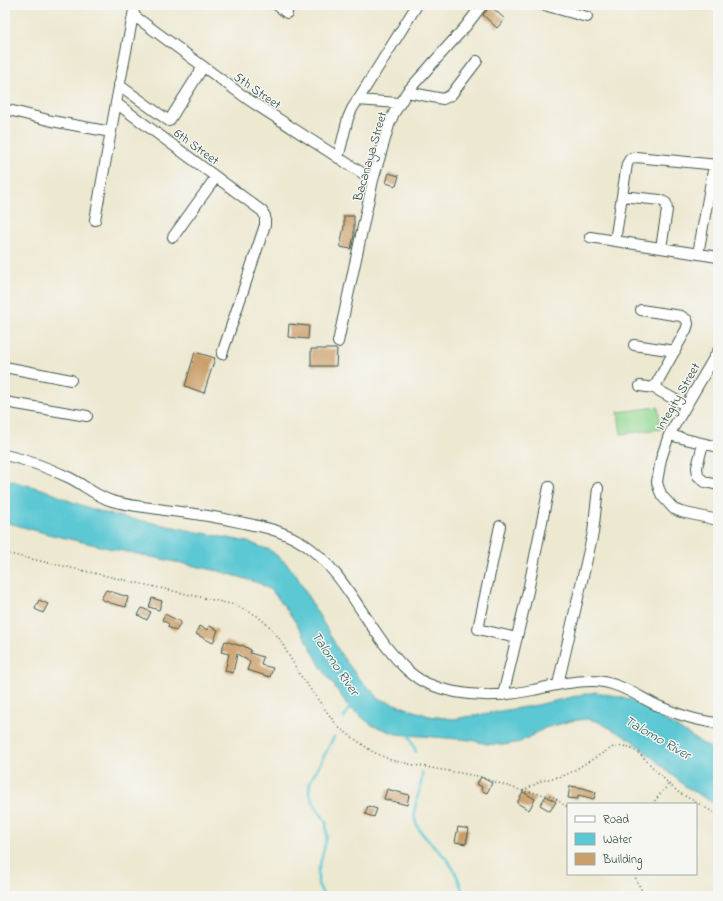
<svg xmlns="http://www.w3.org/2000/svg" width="723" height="901" font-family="'Indie Flower',sans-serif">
	<rect width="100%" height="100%" fill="#f6f6f2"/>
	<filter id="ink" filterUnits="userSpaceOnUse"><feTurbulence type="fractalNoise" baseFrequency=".025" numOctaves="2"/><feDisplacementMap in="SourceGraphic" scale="8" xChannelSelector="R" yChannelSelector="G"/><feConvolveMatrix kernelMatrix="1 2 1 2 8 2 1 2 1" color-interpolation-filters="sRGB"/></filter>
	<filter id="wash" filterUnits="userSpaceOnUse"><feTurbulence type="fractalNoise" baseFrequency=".012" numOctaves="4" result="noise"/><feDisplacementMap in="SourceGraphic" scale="16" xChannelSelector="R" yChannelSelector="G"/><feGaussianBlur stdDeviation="0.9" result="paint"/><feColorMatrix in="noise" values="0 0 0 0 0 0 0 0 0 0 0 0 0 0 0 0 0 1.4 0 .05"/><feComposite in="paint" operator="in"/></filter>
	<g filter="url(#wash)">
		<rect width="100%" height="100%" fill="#ede8d0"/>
		<path fill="#92d892" stroke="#588a63" d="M658,407L661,429L621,434L618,412Z"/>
		<path fill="#5bc8d3" stroke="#3d8284" d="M5,479L45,490L72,502L108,514L248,542L270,550L286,563L296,575L342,656L357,676L380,699L429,716L453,719L537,705L585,694L596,692L629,699L678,728L718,753V806L685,786L633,741L597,721L586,719L571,721L545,728L520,742L503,745L487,744L471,740L396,734L372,725L349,707L321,667L305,637L288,611L272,591L259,583L219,571L113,549L48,534L5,522Z"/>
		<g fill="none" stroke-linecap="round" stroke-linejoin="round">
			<path stroke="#5bc8d3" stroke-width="2.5" d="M344,718L351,704
				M408,732L416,752
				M422,772C423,790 410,807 416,823C420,835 433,844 441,853C453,865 460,879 463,896
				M324,896L318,884V872L327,837L326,822L313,802L309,791L310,782L334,737"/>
		</g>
		<g id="blocks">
			<path fill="#cb9f6b" d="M490,6L505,19L497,28L483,15Z
				M389,173L399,176L396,186L386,183Z
				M344,216H354V235L351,249L340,247L344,226Z
				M289,324L309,326L308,339L288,337Z
				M311,349H337L336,366H311Z
				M195,352L215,358L204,393L185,386Z
				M106,590L128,597L126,607L110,603L101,599Z
				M152,598L162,601L159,610L149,607Z
				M39,600L48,604L43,613L35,609Z
				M142,608L151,612L147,620L138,615Z
				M165,614L181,622L176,631L168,627L169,624L162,620Z
				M199,626L208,630L209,626L218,630L213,643L196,634Z
				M225,641L241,646L242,645L251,650L250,653L263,657L261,665L273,668L270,677L247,670L250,662L237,654L233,673L225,671L229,654L221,652Z
				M481,777L492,783L487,793L481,790L482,787L477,784Z
				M570,786L583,788L596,792L594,799L578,795V799L568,798Z
				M387,789L409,795L407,805L384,799Z
				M523,792L535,799L529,810L517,803Z
				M546,796L556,802L550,811L540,805Z
				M368,806L377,809L374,817L365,814Z
				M458,827L469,829L466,844L455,842Z"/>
		</g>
	</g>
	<g filter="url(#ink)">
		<use href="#blocks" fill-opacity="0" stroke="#3e574b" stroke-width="1"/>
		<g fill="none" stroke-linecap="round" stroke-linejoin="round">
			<g stroke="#3e574b" stroke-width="12">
				<path id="minor" d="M277,5L287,13
					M544,5L587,17
					M133,15L249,100L373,180
					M119,85L169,121L203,67
					M407,92L443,99L451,95L477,61
					M357,100L399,103
					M116,103L262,211L265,216V225L222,354
					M5,109L52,121L111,132
					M338,158L348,118L352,109L417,5
					M622,196L660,200L666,203L667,210L661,248
					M95,220L116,103L135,5
					M173,237L216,177
					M590,237L718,257
					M615,241L627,164L630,159L636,157L718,165
					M698,254L714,165
					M641,310L681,316L687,320L688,324L686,330L654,388
					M338,342L373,180L389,125L394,113L407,92L466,26L482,5
					M634,345L675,351
					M718,351L669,435L661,459L657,482L659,489L662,496L674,509L681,512L718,520
					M5,367L71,380
					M640,386L654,388L685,405
					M5,402L87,416
					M669,435L718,447
					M703,444L697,467L698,476L705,482L718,485
					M5,455C27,460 49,468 70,478C84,485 96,496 112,501C129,506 147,507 164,510C191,513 217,517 244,523C265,527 286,532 304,544C339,567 360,612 385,645C396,659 409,675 426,683C461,698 496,698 533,690C552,686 573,680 593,681C616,681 636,695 656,705C676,714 696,721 718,723
					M500,526L478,629L517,638
					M558,684L593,533L598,488
					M503,695L528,591L549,487"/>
			</g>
			<path stroke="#3e574b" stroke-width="1.5" stroke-dasharray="1 3" stroke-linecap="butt" d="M5,553L235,605L256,615L269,626L279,638L300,675L338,727L373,752L391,760L414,765L477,776L523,791L552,796L568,808
				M523,791L541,781L566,775L613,747L627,746L640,754L669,784L678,792L718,815
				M652,804L669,784
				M635,874L636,880L645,896"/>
			<use href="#minor" stroke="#fff" stroke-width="10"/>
		</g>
	</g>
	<g text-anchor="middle" stroke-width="3" stroke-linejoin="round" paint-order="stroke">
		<g font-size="13" fill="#1f3d34" stroke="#f6f6f2">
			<text transform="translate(258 90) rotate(35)" y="5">5th Street</text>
			<text transform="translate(197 146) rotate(36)" y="5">6th Street</text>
			<text transform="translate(369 156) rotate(-74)" y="5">Bacanaya Street</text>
			<text transform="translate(677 396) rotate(-60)" y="5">Integity Street</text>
		</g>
		<g font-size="14" font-style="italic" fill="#2e605c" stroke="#f6f6f2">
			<text transform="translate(336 663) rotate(56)" y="5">Talomo River</text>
			<text transform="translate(658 737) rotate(30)" y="5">Talomo River</text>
		</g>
	</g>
	<rect width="723" height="901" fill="none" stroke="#f6f6f2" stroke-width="20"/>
	<rect x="567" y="803" width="130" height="72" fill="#f6f6f2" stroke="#a0aca6"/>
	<rect x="575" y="816" width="20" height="6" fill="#ffffff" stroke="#a0aca6"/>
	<text x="603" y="823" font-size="12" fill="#1f3d34">Road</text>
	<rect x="575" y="833" width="20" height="12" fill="#5bc8d3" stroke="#a0aca6"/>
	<text x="603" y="843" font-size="12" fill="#1f3d34">Water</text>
	<rect x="575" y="853" width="20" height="12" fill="#cb9f6b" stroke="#a0aca6"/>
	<text x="603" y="863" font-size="12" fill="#1f3d34">Building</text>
</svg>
